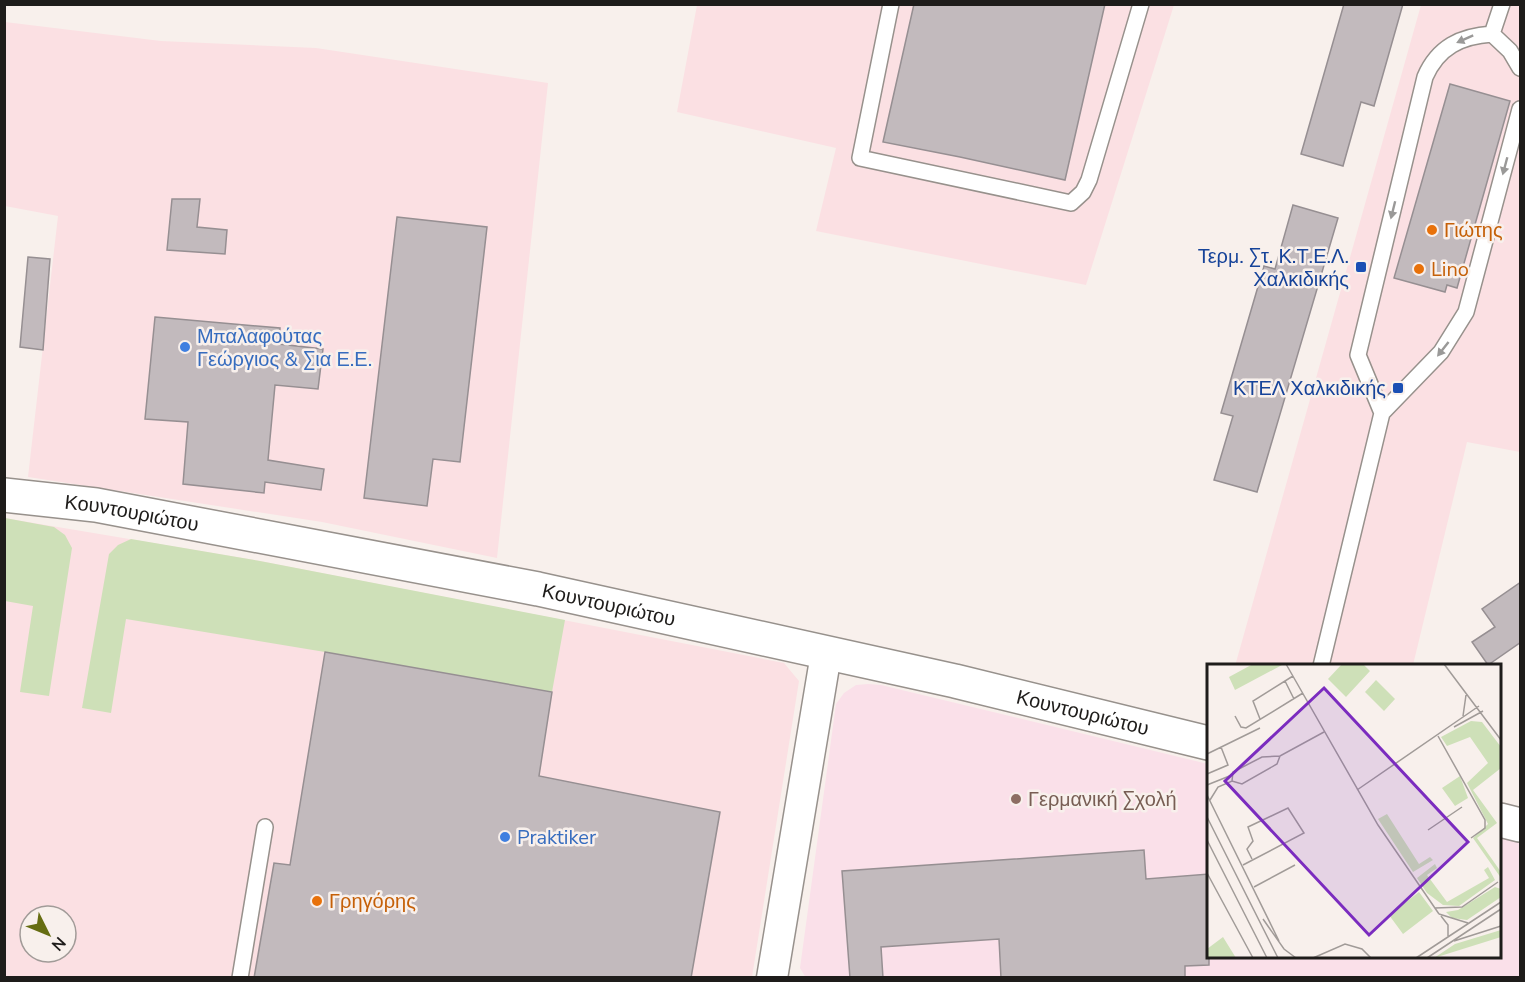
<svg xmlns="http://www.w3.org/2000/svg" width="1525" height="982" font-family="'Nunito Sans',sans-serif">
	<rect width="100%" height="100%" fill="#f8f0ec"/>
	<path fill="#fbe0e3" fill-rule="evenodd" d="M697,5H1174L1086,285L816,231L836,148L677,112Z
		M1421,5H1520V452L1467,442L1413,665L1235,666Z
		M5,22L161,41L316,48L548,83L497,558L322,522L28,477L58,216L5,206Z
		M4,518L260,561L784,663L799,681L752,977H5ZM30,916H66V952H30Z"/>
	<path fill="#fae0e9" d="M868,684L881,685L1208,764V956H1500V834L1520,839V977L806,978L800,968L836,704L844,693L856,685Z"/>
	<path fill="#cee0b8" d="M5,518L54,527L65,535L72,548L49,696L20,692L33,606L5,601Z
		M131,539L260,561L565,620L552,692L325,652L126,619L111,713L82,708L109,554L118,545Z"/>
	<path fill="#c2babd" stroke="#968f92" stroke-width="1.5" d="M914,4H1105L1065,180L960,157L883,142Z
		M1344,4H1403L1374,106L1361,102L1343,166L1301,154Z
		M1450,84L1510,101L1457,288L1447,285L1445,292L1394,278Z
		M172,199H200L197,227L227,230L225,254L167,250Z
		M1293,205L1338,218L1257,492L1214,480L1233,416L1221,413L1264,266L1275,269Z
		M397,217L487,227L460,462L433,459L427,506L364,498Z
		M28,257L50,259L43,350L20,347Z
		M155,317L280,328L279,344L323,349L318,389L275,385L268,460L324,469L321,490L265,482L264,493L183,484L188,422L145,419Z
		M1521,582V642L1488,665L1472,642L1495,627L1482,609Z
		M325,652L552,692L539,776L720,812L691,978H254L274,863L290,865Z
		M1144,850L1146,879L1209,874V965L1185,966V978H1001L999,939L881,947L883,978H850L842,871Z"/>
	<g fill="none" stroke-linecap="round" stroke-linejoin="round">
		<g stroke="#97918c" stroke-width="18">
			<path id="lane" d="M891,4L860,158L1071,203L1083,192L1089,180L1141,4
				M1492,34L1510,51L1520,68
				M1382,413L1358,355L1425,77C1438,47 1461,36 1492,34L1502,4
				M1321,666L1382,413L1441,352L1466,312L1520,109
				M240,978L265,827"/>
		</g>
		<g stroke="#97918c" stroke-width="33">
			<path id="street" d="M772,978L826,654"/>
		</g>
		<g stroke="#97918c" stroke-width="36">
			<g id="secondary">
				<path id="s1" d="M4,495L96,505L538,589L955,681L1208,743"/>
				<path d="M1500,820L1520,825"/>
			</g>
		</g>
		<use href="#lane" stroke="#fff" stroke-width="15"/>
		<use href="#street" stroke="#fff" stroke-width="30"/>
		<use href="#secondary" stroke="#fff" stroke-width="33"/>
	</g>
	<defs><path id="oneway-solid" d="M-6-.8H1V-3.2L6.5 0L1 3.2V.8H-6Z" transform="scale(1.5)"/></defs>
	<g fill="#9a9998">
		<use href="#oneway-solid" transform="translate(1465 39) rotate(156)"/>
		<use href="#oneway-solid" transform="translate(1505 166) rotate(105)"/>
		<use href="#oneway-solid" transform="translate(1393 210) rotate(104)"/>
		<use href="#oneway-solid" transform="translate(1443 349) rotate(128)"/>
	</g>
	<g fill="#e8710a" stroke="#f8f0ec" stroke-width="2">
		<circle cx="1432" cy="230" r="6"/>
		<circle cx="1419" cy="269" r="6"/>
		<circle cx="317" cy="901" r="6"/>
	</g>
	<g fill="#1a4fb4" stroke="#f8f0ec" stroke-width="2">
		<rect x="1355" y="261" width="12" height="12" rx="3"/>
		<rect x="1392" y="382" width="12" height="12" rx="3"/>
	</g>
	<g fill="#3f7fe0" stroke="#f8f0ec" stroke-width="2">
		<circle cx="185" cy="347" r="6"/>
		<circle cx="505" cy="837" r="6"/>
	</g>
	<circle fill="#8d6e63" stroke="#f8f0ec" stroke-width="2" cx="1016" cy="799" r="6"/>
	<g text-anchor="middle" stroke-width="5" stroke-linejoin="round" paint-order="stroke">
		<g font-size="20" fill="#c56008" stroke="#f8f0ec" text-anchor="start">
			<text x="1444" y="237">Γιώτης</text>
			<text x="1431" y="276">Lino</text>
			<text x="329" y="908">Γρηγόρης</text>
		</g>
		<g font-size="20" fill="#164399" stroke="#f8f0ec" text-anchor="end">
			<text x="1349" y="263">Τερμ. Στ. Κ.Τ.Ε.Λ.<tspan x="1349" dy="23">Χαλκιδικής</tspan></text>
			<text x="1386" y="395">ΚΤΕΛ Χαλκιδικής</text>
		</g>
		<g font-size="20" fill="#366cbe" stroke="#f8f0ec" text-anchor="start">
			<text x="197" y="343">Μπαλαφούτας<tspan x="197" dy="23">Γεώργιος &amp; Σια Ε.Ε.</tspan></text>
			<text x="517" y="844">Praktiker</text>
		</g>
		<g font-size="20" fill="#1e1c1a" stroke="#f8f0ec">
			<text dy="7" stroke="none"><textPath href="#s1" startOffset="129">Κουντουριώτου</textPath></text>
			<text dy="7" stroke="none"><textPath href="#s1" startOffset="615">Κουντουριώτου</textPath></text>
			<text dy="7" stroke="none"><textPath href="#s1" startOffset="1101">Κουντουριώτου</textPath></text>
		</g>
		<g font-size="20" fill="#785e54" stroke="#f8f0ec" text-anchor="start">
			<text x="1028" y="806">Γερμανική Σχολή</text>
		</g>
	</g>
	<g transform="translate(1207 664)">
		<rect width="294" height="294" fill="#f8f0ec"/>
		<path d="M46,0L75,1L28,26L22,13ZM135,0H156L163,7L139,33L121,15ZM169,16L188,35L177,47L158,28ZM264,57L275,58L294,83V104L266,126L290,159L270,174L294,208V214L266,174L281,160L260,119L281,99L263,73L240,82L234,73ZM253,112L261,134L248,142L235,124ZM180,150L212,200L223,193L226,196L206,208L171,155ZM228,200L230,204L220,211L240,238L282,214L277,206L281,203L288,216L252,242L236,241L220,229L210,214ZM288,223L294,225V233L260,256L245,254L239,248L251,246ZM212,228L226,247L196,270L182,251ZM294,266V273L227,294L248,280ZM16,273L29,294H0V285Z" fill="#cee0b8"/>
		<path fill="none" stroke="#a19b98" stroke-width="1.5" d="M79,0L171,161L232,250M237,0L294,76M78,17L87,35M28,52L34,63L39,64L96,29M256,52L259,31M53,55L46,37L86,12M247,63L276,47M231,72L278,156V164L264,174M0,90L53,64M0,110L21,101L14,83M25,117L26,108L55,93L73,92L117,68M0,121L25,111M150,126L272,42M0,131L72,277M3,136L11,123L25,117L35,120L70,100L73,92M0,153L71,294M221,166L255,143M0,176L60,294M36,201L97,169L81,144L41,163L46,177L40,185L45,195M0,209L46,294M47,223L88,201M228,244L255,243L291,218M232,250L261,259M234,252L241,261V272M56,255L77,285L89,294M247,277L294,262M106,294L138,280L155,285L164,294M209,294L294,238M220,294L294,245"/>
		<path fill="#7b2cbf" fill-opacity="0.15" stroke="#7b2cbf" stroke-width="3" d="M117,24L261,178L162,271L18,117Z"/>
		<rect width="294" height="294" fill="none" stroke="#1e1c1a" stroke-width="3"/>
	</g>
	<rect width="1525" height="982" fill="none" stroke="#1e1c1a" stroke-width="12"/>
	<g transform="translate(48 934) rotate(133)"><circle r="28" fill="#f8f0ec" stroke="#a19b98" stroke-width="1.5"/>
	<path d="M0-4.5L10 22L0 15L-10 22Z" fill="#666d12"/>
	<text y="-9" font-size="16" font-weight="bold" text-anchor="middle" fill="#1e1c1a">N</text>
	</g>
</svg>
